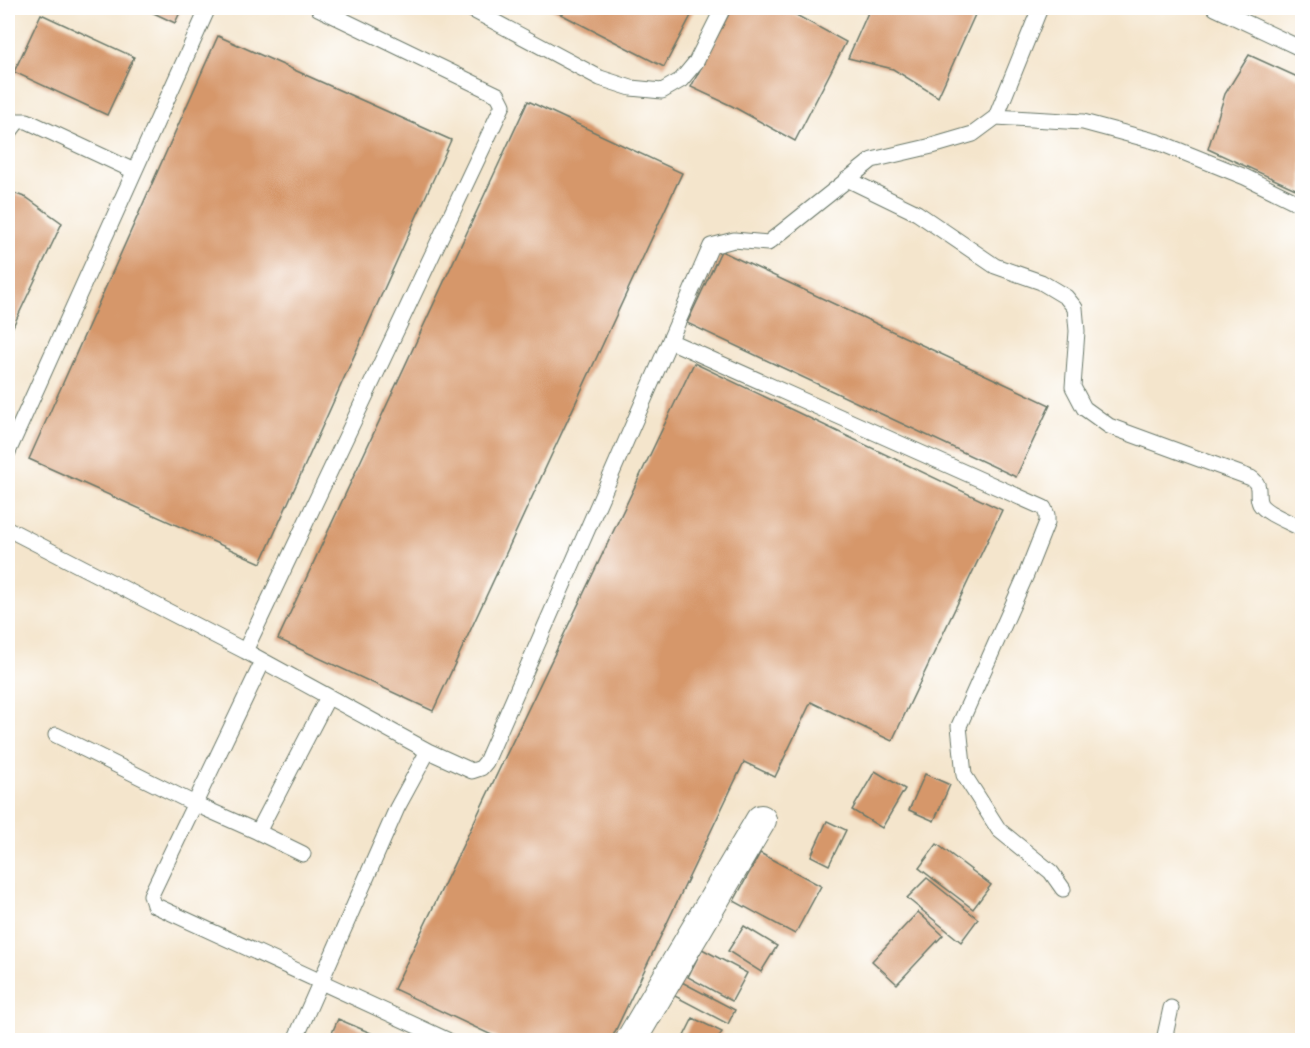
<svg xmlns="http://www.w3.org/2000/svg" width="1310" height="1048" font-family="'Libre Caslon Text',serif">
	<rect width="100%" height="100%" fill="#fff"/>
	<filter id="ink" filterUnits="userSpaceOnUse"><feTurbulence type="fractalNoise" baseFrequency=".0167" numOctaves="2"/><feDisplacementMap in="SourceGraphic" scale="12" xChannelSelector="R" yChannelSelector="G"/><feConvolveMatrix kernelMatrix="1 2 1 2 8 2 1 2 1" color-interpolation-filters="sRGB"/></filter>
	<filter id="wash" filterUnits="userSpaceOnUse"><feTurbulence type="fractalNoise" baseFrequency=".008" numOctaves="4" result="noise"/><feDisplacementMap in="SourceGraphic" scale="24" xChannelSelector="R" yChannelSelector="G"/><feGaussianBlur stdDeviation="1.35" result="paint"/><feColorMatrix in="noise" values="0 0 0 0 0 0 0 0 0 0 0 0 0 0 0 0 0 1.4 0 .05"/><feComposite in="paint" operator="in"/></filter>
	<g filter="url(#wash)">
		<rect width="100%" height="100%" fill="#f4e5cc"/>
		<g id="blocks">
			<path fill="#d6976b" d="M143,8H182L175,23Z
				M549,8H695L664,67Z
				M732,8H785V9L846,42L795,141L732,106L691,87Z
				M870,8H978L938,97L893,69L848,58Z
				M41,14L134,57L107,115L14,72Z
				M218,36L451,140L261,563L29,459Z
				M1249,55L1302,79V192L1208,149L1225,94Z
				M528,101L682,173L433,711L278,639Z
				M8,191L27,198L62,223L8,337Z
				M721,251L1050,405L1016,477L687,323Z
				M694,363L1002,510L892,741L811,702L775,777L744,762L611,1040H502L394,989Z
				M875,771L905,789L882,828L852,810Z
				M925,774L950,785L934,821L909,810Z
				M827,821L846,830L829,865L811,856Z
				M937,844L991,885L973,909L919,868Z
				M760,853L821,886L795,934L734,901Z
				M927,878L978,919L961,942L907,898Z
				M918,912L943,935L897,984L872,961Z
				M744,926L777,946L761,972L728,951Z
				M702,949L747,973L732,1001L688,977Z
				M678,980L735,1010L728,1024L671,994Z
				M693,1018L722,1032L717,1040H682Z
				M338,1019L387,1040H329Z"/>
		</g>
	</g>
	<g filter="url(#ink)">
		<use href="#blocks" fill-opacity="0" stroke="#6a7869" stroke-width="1.5"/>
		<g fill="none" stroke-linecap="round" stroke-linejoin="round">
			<g stroke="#6a7869" stroke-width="17">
				<path id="lane" d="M469,8L600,78L631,88L662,91L681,80L696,62L723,8
					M1215,8L1302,49
					M996,117L1083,122L1158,142L1245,177L1302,205
					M8,134L18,121H27L134,171
					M847,179L917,213L995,266L1041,282L1066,297L1075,308L1077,331L1073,387L1084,408L1109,426L1251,478C1263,486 1255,494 1260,504C1266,514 1292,523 1302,529
					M670,341L1044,508L1047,515V522L1026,575L959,726L964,775L999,830L1051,872L1063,889
					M8,452L208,8
					M8,529L245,651L428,751
					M245,651L503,105L498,95L318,8
					M263,661L151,895L154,905L447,1040
					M56,735L195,804L258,832L303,854
					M258,832L328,697
					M295,1040L397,808L428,751L472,771L481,768L486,762L711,246L734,240L768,243L872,160L932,146L973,134L996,117L1040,8
					M1164,1040L1171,1008"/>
			</g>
			<g stroke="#6a7869" stroke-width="32">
				<path id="street" d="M631,1040L761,820"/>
			</g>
			<use href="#lane" stroke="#fff" stroke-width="15"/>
			<use href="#street" stroke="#fff" stroke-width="30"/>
		</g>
	</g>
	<rect width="1310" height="1048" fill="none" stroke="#fff" stroke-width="30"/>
</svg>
